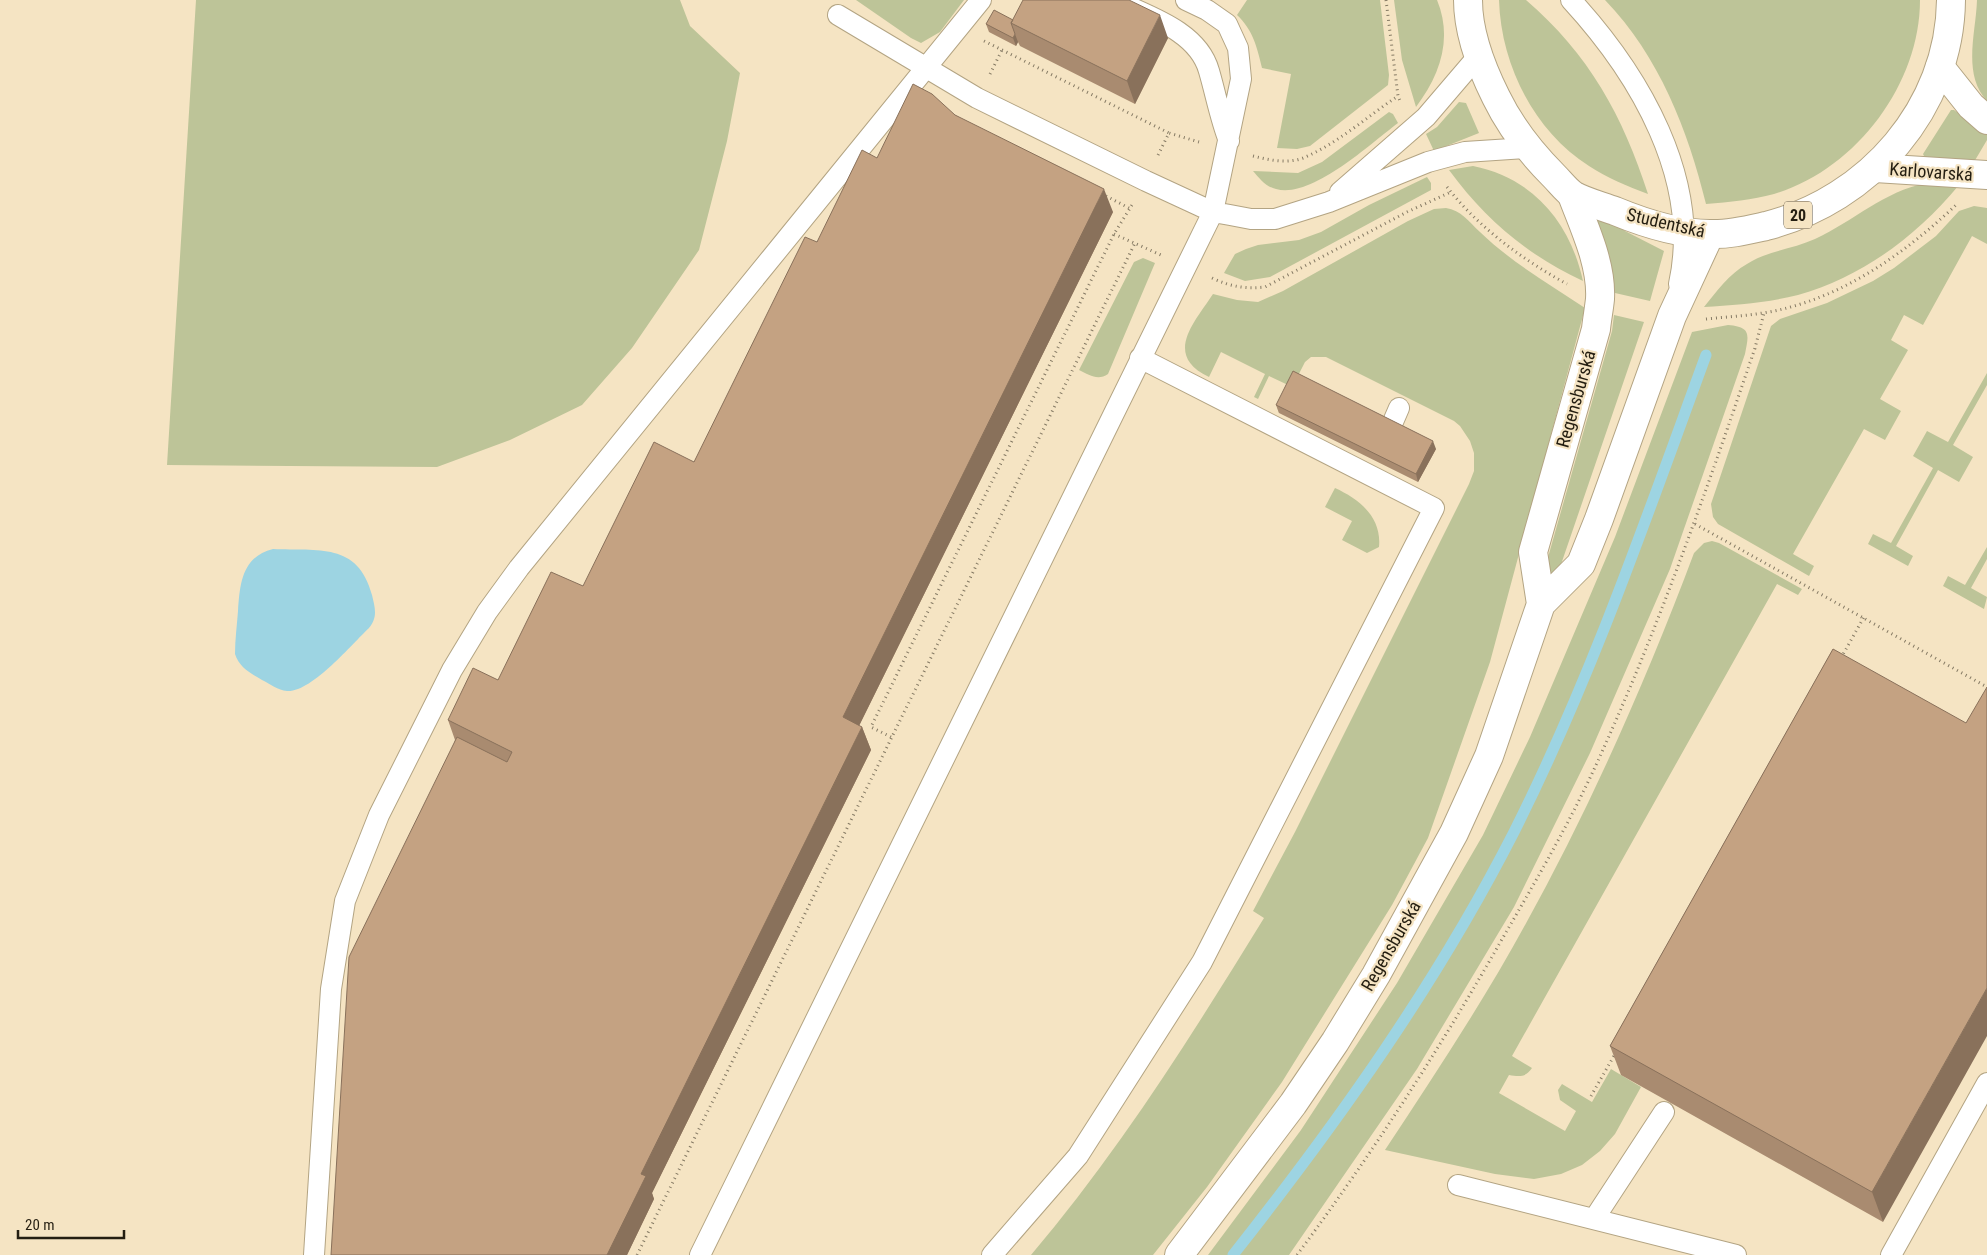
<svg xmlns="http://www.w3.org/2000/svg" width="1987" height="1255" font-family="'Roboto Condensed',sans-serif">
	<rect width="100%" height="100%" fill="#f5e4c3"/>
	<path fill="#bdc498" d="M196,0H680L690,26L740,73L727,141L699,250L632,348L582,405L510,440L437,467L167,465Z
		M856,0H964L940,32L921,43L911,38Z
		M1247,0H1380L1389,75L1388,85L1310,146L1297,149L1277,148L1291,74L1262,68C1257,47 1253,30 1237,15Z
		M1394,0H1437C1453,39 1440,75 1416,107L1402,60Z
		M1499,0H1526C1589,54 1623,116 1648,194C1627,186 1607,178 1589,166C1534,131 1501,65 1499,0Z
		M1605,0H1920C1920,85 1855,170 1774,194C1752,200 1730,202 1706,204C1688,130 1659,56 1605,0Z
		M1977,0H1987V101C1962,74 1976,33 1977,0Z
		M1459,102L1466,103L1479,133L1434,151L1426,134L1437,127Z
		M1951,110H1954L1987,134V140L1974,162L1925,158L1923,154Z
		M1389,112L1393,114L1398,123C1371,143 1312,199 1276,189C1266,187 1259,178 1253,171L1298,173L1322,162Z
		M1473,166C1533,178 1570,222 1583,281C1527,255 1485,219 1449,170Z
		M1427,177L1431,183V190L1270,277L1245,281L1224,273L1235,254L1246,249L1258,245L1299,240L1321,232L1369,205Z
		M1927,183L1959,185C1917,236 1862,277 1798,295C1767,303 1735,305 1704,307C1717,291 1729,274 1747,264C1767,251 1793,249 1815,239C1854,221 1884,191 1927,183Z
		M1974,206L1987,208V244L1972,236L1923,325L1904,315L1891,340L1908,350L1880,399L1901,411L1885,440L1864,429L1793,554L1814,566L1809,576L1718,524L1713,517L1711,504L1771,326L1780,319L1827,303L1873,281L1894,268L1936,236L1959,211Z
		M1446,208C1461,210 1469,222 1480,232C1511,262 1549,284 1585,308L1490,662L1428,838L1392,905L1282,1082L1207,1187L1153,1255H1031C1120,1150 1192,1035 1264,918L1253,911L1295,832L1469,484L1474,471V453L1470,441L1460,426L1454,421L1326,357H1311L1305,362L1279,413L1277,407L1288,385L1269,376L1258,399L1254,397L1265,374L1221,352L1209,377C1163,355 1194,323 1213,294L1237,300L1258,302L1283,291L1408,221L1434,209Z
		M1596,215H1602L1625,231L1664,251L1650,301L1615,293L1609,254L1595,221Z
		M1143,258L1155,263L1108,374C1098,381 1089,375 1079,370L1134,262Z
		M1614,315L1644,322L1556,579L1543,575L1612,331Z
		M1728,325C1751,327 1749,334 1745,354L1670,569L1590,753L1514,907L1417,1069L1289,1255H1235C1313,1157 1389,1056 1452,948C1532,810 1596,663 1651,513C1670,460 1694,407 1709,353H1705C1644,516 1586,679 1508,835C1433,984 1337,1125 1231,1255H1208L1301,1130L1397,983L1483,835L1530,737L1615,537L1692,332Z
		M1987,373V385L1953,445L1973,457L1959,482L1938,470L1896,546L1913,556L1908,566L1868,544L1873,534L1891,543L1933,468L1913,456L1927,431L1948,442Z
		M1335,488C1359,499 1382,517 1379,547L1367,553L1342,540L1352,521L1325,507Z
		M1712,541L1719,543L1802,589L1798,595L1777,584L1512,1056L1532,1068C1526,1077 1520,1077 1509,1075L1499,1093L1565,1131L1576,1111L1560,1100L1558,1090L1562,1084L1592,1102L1611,1069L1641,1087L1615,1134L1600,1151L1582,1165L1561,1174L1534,1179L1495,1174L1385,1150C1424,1091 1463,1032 1499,971C1576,839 1640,697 1694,553L1704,543Z
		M1987,547V559L1971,588L1987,597L1984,609L1943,586L1948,576L1965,585Z"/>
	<path fill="#9dd4e2" d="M273,549C318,551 358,542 372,595C375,608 378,617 369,628C352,644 311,693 287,691C278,690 270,684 262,680C250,673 239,667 235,654C235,639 237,625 238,611C240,583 242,557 273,549Z"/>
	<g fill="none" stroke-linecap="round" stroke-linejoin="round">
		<path stroke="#9dd4e2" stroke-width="11" d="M1233,1255C1338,1122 1437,983 1514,832C1591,679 1647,516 1706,355"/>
		<g stroke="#b3a483" stroke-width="22">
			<path id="service" d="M1114,0C1148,16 1198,31 1209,71C1216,95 1220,118 1229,141
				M1571,0C1639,74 1702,179 1679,284
				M838,15L977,98L1146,181L1213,212L1230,215L1251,219H1275L1329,202L1428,162L1465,152L1527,148
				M1340,192L1426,117L1479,55
				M1383,445L1399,408
				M1458,1185L1736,1255
				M1594,1219L1664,1112
				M314,1255L331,989L345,901L379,815L452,670L487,612L519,568L981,0
				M700,1255L1213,212L1241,79L1238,48L1227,24L1207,10L1186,0
				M992,1255L1078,1156L1202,962L1434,508L1140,358
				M1891,1255L1987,1083"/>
		</g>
		<g stroke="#b3a483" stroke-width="30">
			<path id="minor" d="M1940,67L1971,106L1987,120
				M1875,168L1987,175"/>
		</g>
		<g stroke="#b3a483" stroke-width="30">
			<path id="secondary" d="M1541,604L1533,552L1596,329C1597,319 1599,309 1600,299C1602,264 1584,227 1572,195
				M1179,1255L1293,1104L1335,1042L1376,975L1454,833L1489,756L1541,604L1581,564L1599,519L1672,316L1710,234"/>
		</g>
		<g stroke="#b3a483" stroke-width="30">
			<path id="primary" d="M1468,0C1468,34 1481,67 1496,97C1511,128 1530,152 1554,176C1560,182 1566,190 1573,195C1585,202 1602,206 1615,211C1644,223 1678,234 1710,234C1728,235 1748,230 1766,226C1869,200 1950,108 1951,0"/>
		</g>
		<path stroke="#857a64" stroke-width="3" stroke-dasharray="1 4" stroke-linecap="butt" d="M1386,0L1398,96L1401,103
			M984,41L1169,133
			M990,74L1002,50
			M1158,155L1169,133L1199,142
			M1253,156C1269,160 1287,164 1303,158C1337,144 1368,116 1398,96
			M1447,187C1478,227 1523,260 1567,284
			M1106,196L1129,208
			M1114,234L1161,255
			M1212,278C1231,287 1246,289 1265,287L1407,212L1451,192
			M1706,319C1725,317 1744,316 1763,313C1838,301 1902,256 1956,205
			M1695,524L1987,687
			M1841,658L1864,617
			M891,737L871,727L1114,234L1132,205
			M1591,1096L1615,1054
			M637,1255L1135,243
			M1297,1255C1372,1154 1439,1050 1501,941C1534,884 1568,826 1596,765C1658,630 1707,489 1755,348L1764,313"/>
		<use href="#service" stroke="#fff" stroke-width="20"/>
		<use href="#minor" stroke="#fff" stroke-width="28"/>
		<use href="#secondary" stroke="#fff" stroke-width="28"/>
		<use href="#primary" stroke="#fff" stroke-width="28"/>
	</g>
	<path fill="#a98b70" d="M1013,20L1168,38L1135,104L1020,46L1018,42L1016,46L989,32L986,24Z
		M955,115L1113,212L859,726L862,727L871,750L652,1193L654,1199L627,1255H331L455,740L448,720L498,680L583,586L694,462L817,242L877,158Z
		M1276,405L1436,449L1418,482L1279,413Z
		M1833,649L1883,1222L1621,1075L1610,1046Z"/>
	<path fill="#89715b" d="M1160,15L1168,38L1135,104L1127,81Z
		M1015,34L1018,42L1016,46L1013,38Z
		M1104,189L1113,212L852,740L843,717Z
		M1433,441L1436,449L1418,482L1416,474Z
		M862,727L871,750L652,1193L654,1199L627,1255H607L641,1174Z
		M1987,988V1036L1883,1222L1872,1192Z"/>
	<path fill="#c4a282" stroke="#89715b" d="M1023,0H1129L1160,15L1127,81L1011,23Z
		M994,10L1013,20L1011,23L1015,34L1013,38L986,24Z
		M913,84L932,94L955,115L1104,189L843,717L862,727L641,1174L646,1176L607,1255H331L349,957L457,737L507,762L512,752L448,720L473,668L498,680L551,572L583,586L654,442L694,462L805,237L817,242L862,150L877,158Z
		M1293,371L1433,441L1416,474L1276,405Z
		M1833,649L1966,723L1987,687V988L1872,1192L1610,1046Z"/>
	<g text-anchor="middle" stroke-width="4.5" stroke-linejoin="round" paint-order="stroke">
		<rect fill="#f5e4c3" stroke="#635946" stroke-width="1" x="1784" y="201.5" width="28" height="27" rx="4"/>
		<g font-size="16" font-weight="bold" fill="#241e11">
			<text x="1798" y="221">20</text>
		</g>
		<g font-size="18" fill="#241e11" stroke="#f5e4c3">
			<text transform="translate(1931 172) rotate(4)" y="6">Karlovarská</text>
			<text transform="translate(1666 223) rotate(13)" y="6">Studentská</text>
			<text transform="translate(1576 399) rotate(-74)" y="6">Regensburská</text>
			<text transform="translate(1391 946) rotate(-60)" y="6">Regensburská</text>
		</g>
	</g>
	<path d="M18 1230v8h106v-8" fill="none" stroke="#241e11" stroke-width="2.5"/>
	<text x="25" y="1230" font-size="15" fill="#241e11" stroke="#f5e4c3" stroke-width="4" paint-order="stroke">20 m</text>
</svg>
